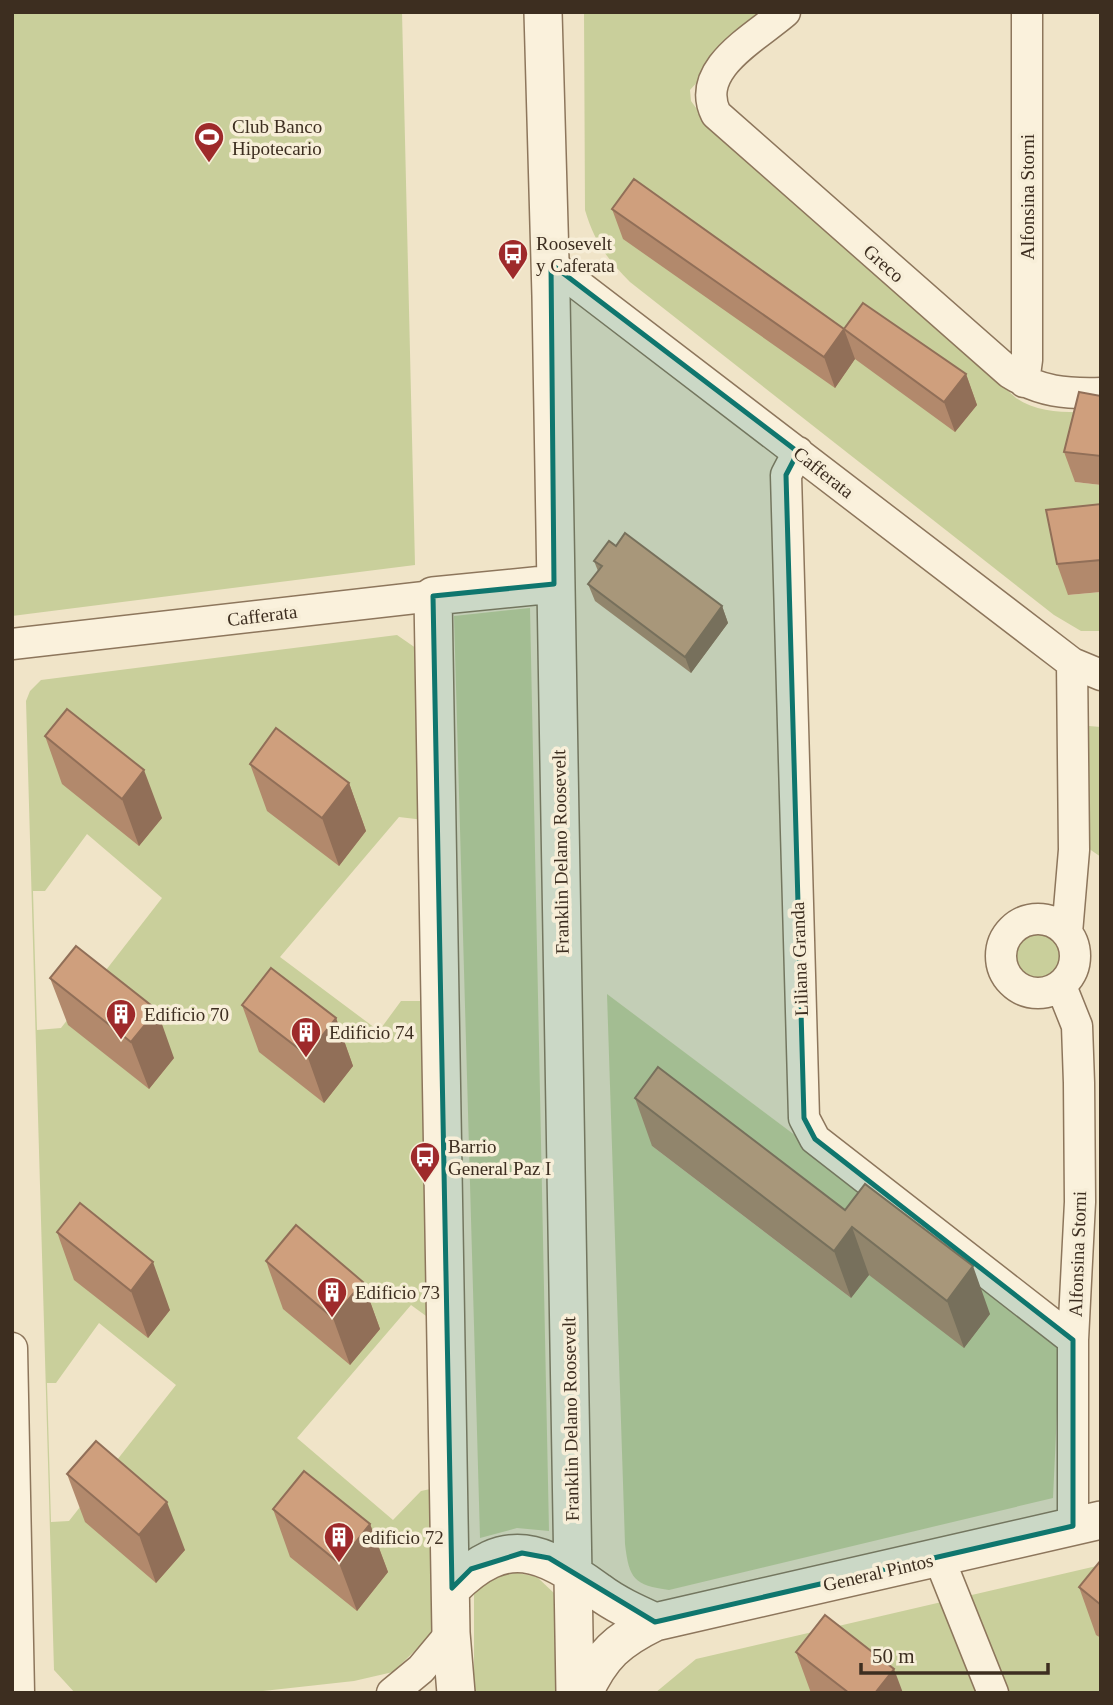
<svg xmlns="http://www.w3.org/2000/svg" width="1113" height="1705" font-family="'Times New Roman',serif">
	<rect width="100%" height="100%" fill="#f0e4c8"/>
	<path fill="#c9cf9b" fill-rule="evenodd" d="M12,12H402L415,565L12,616Z
		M584,12H775L709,69L690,90L691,101L702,116L1016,398C1041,415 1071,412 1101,412L1075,482L1101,485V536L1068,595L1101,592V631H1081L1054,615L630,282C607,259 594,241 585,210Z
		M530,608L549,1531L517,1528L480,1538L454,616Z
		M397,635L423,653L439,1627L393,1672L354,1681L244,1693H75L54,1670L26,701L30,691L41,680ZM399,817L424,820L427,1001H401L379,1031L280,957ZM87,834L162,898L61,1028L37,1030L33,891H45ZM411,1305L433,1321L435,1488L421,1491L393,1520L297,1438ZM99,1323L176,1385L69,1521L51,1522L47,1383H56Z
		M1077,725L1101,727V857L1085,846Z
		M1008 956a30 30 0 1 1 60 0a30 30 0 1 1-60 0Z
		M607,994L800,1139L1060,1347L1053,1498L669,1590C634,1585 629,1579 625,1544ZM652,1145L882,1232L851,1298L652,1146Z
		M1101,1565V1693H655L696,1659Z
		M509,1571L537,1577L555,1594V1693H474V1594L490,1578Z"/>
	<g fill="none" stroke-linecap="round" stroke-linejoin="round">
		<g stroke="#8d765c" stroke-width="33">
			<path id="minor" d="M785,12C755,38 694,69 716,114L1010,373C1040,392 1066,394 1101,393
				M551,264L1072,663L1101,675
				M1024,382L1027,360V12
				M798,452L786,475L804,1118L815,1139L1073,1340
				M12,644L433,596
				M1001 956a37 37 0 1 1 74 0a37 37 0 1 1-74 0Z
				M1067,933L1074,850L1072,663
				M1061,986L1077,1026L1079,1083L1080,1202L1073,1340V1526
				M12,1348L19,1693
				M939,1558L993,1693
				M392,1693L421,1669L451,1633"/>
		</g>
		<g stroke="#8d765c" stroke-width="40">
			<path id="tertiary" d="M543,12L551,296L575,1693
				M452,1588C507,1533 542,1551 598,1591C615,1604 635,1613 655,1622
				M456,1693L451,1633L433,596L554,584
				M584,1693C601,1655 618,1640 655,1622L1101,1520"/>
		</g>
		<use href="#minor" stroke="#faf1dc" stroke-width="30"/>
		<use href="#tertiary" stroke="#faf1dc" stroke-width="37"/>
	</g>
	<path fill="#b2896c" d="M612,209L844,329L966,374L977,405L955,432L855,359L835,388L623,239Z
		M1101,396V485L1075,482L1064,452Z
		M1101,504V592L1068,595L1057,564Z
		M616,546L722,606L728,623L691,673L595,601L588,584L598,571L594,561Z
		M45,736L162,818L139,846L62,784Z
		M250,764L349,783L366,831L339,866L267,811Z
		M50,978L174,1058L149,1089L68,1025Z
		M242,1005L336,1018L353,1066L324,1103L259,1052Z
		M635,1098L845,1210L990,1314L964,1348L869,1275L851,1298L652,1146Z
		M57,1232L170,1310L148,1338L74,1280Z
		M266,1261L363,1282L380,1329L350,1365L283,1309Z
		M67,1474L185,1550L156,1583L85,1522Z
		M273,1509L370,1524L388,1572L357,1611L290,1557Z
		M1101,1560V1638L1096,1635L1079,1587Z
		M796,1652L903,1693H811Z"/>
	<path fill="#916f58" d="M844,329L855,359L835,388L824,357Z
		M966,374L977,405L955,432L944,402Z
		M722,606L728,623L691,673L685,657Z
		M144,770L162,818L139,846L122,799Z
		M349,783L366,831L339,866L322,818Z
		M157,1010L174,1058L149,1089L131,1042Z
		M336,1018L353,1066L324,1103L307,1055Z
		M852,1227L869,1275L851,1298L834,1251Z
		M153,1262L170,1310L148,1338L131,1291Z
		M973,1266L990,1314L964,1348L947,1301Z
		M363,1282L380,1329L350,1365L333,1318Z
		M167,1502L185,1550L156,1583L139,1535Z
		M370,1524L388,1572L357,1611L339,1563Z
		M894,1669L903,1693H875Z"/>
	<path fill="#cf9f7d" stroke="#916f58" stroke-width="2" d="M634,179L844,329L824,357L612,209Z
		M863,303L966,374L944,402L844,329Z
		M1079,392L1101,396V456L1064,452Z
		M1101,504V560L1057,564L1046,510Z
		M625,533L722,606L685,657L588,584L602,566L594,561L609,541L616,546Z
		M67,709L144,770L122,799L45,736Z
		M276,728L349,783L322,818L250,764Z
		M76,946L157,1010L131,1042L50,978Z
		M271,968L336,1018L307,1055L242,1005Z
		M658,1067L845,1210L865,1184L973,1266L947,1301L852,1227L834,1251L635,1098Z
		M80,1203L153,1262L131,1291L57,1232Z
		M296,1225L363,1282L333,1318L266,1261Z
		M96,1441L167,1502L139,1535L67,1474Z
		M304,1471L370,1524L339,1563L273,1509Z
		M1101,1560V1605L1079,1587Z
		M825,1615L894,1669L875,1693H849L796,1652Z"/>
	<path fill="#0f766e" fill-opacity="0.2" stroke="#0f766e" stroke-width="5" stroke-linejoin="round" d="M551,264L798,452L786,475L804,1118L815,1139L1073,1340V1526L655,1622L549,1558L522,1553L471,1569L452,1588L433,596L554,584Z"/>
	<defs>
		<g id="stadium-pin" transform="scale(1.575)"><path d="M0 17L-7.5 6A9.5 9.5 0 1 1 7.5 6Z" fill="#9e2a2b" stroke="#f7eed8"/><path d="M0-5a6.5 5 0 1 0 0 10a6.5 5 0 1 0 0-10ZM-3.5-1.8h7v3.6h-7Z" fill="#fff"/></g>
		<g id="bus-pin" transform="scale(1.575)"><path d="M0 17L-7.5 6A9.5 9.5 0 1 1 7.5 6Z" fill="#9e2a2b" stroke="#f7eed8"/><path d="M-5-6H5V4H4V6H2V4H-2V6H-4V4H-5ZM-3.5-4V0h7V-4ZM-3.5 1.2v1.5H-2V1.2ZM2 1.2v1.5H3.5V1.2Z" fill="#fff"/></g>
		<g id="building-pin" transform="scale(1.575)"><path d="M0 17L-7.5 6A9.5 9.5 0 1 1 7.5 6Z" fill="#9e2a2b" stroke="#f7eed8"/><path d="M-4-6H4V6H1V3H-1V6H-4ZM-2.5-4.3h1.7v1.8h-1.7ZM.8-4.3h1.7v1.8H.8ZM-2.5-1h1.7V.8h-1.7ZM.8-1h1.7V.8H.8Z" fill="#fff"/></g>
	</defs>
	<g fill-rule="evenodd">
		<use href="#stadium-pin" x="209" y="137"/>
		<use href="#bus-pin" x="513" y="254"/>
		<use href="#building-pin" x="121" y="1014"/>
		<use href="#building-pin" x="306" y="1032"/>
		<use href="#bus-pin" x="425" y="1157"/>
		<use href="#building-pin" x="332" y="1292"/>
		<use href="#building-pin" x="339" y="1537"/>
	</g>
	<g text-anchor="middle" stroke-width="7" stroke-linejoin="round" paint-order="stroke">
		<g font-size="19" fill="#3d2e20" stroke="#f7eed8" text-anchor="start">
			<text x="232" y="133">Club Banco<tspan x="232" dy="22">Hipotecario</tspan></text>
			<text x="536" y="250">Roosevelt<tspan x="536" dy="22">y Caferata</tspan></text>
			<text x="144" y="1021">Edificio 70</text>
			<text x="329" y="1039">Edificio 74</text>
			<text x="448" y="1153">Barrio<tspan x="448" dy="22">General Paz I</tspan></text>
			<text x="355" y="1299">Edificio 73</text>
			<text x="362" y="1544">edificio 72</text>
		</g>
		<g font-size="19" fill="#3d2e20" stroke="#f7eed8">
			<text transform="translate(1027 197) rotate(-90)" y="7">Alfonsina Storni</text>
			<text transform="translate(884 263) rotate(41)" y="7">Greco</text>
			<text transform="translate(824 472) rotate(38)" y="7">Cafferata</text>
			<text transform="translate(262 615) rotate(-7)" y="7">Cafferata</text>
			<text transform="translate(560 852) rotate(-91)" y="7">Franklin Delano Roosevelt</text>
			<text transform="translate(799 959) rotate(-92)" y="7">Liliana Granda</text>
			<text transform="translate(1077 1254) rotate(-88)" y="7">Alfonsina Storni</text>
			<text transform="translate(570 1419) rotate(-91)" y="7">Franklin Delano Roosevelt</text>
			<text transform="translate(878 1572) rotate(-13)" y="7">General Pintos</text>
		</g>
	</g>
	<rect width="1113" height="1705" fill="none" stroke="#3d2e20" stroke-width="28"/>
	<path d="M861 1663v10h187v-10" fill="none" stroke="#3d2e20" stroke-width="3.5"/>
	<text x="872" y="1663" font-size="21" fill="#3d2e20" stroke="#f7eed8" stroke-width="5" paint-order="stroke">50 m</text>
</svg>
